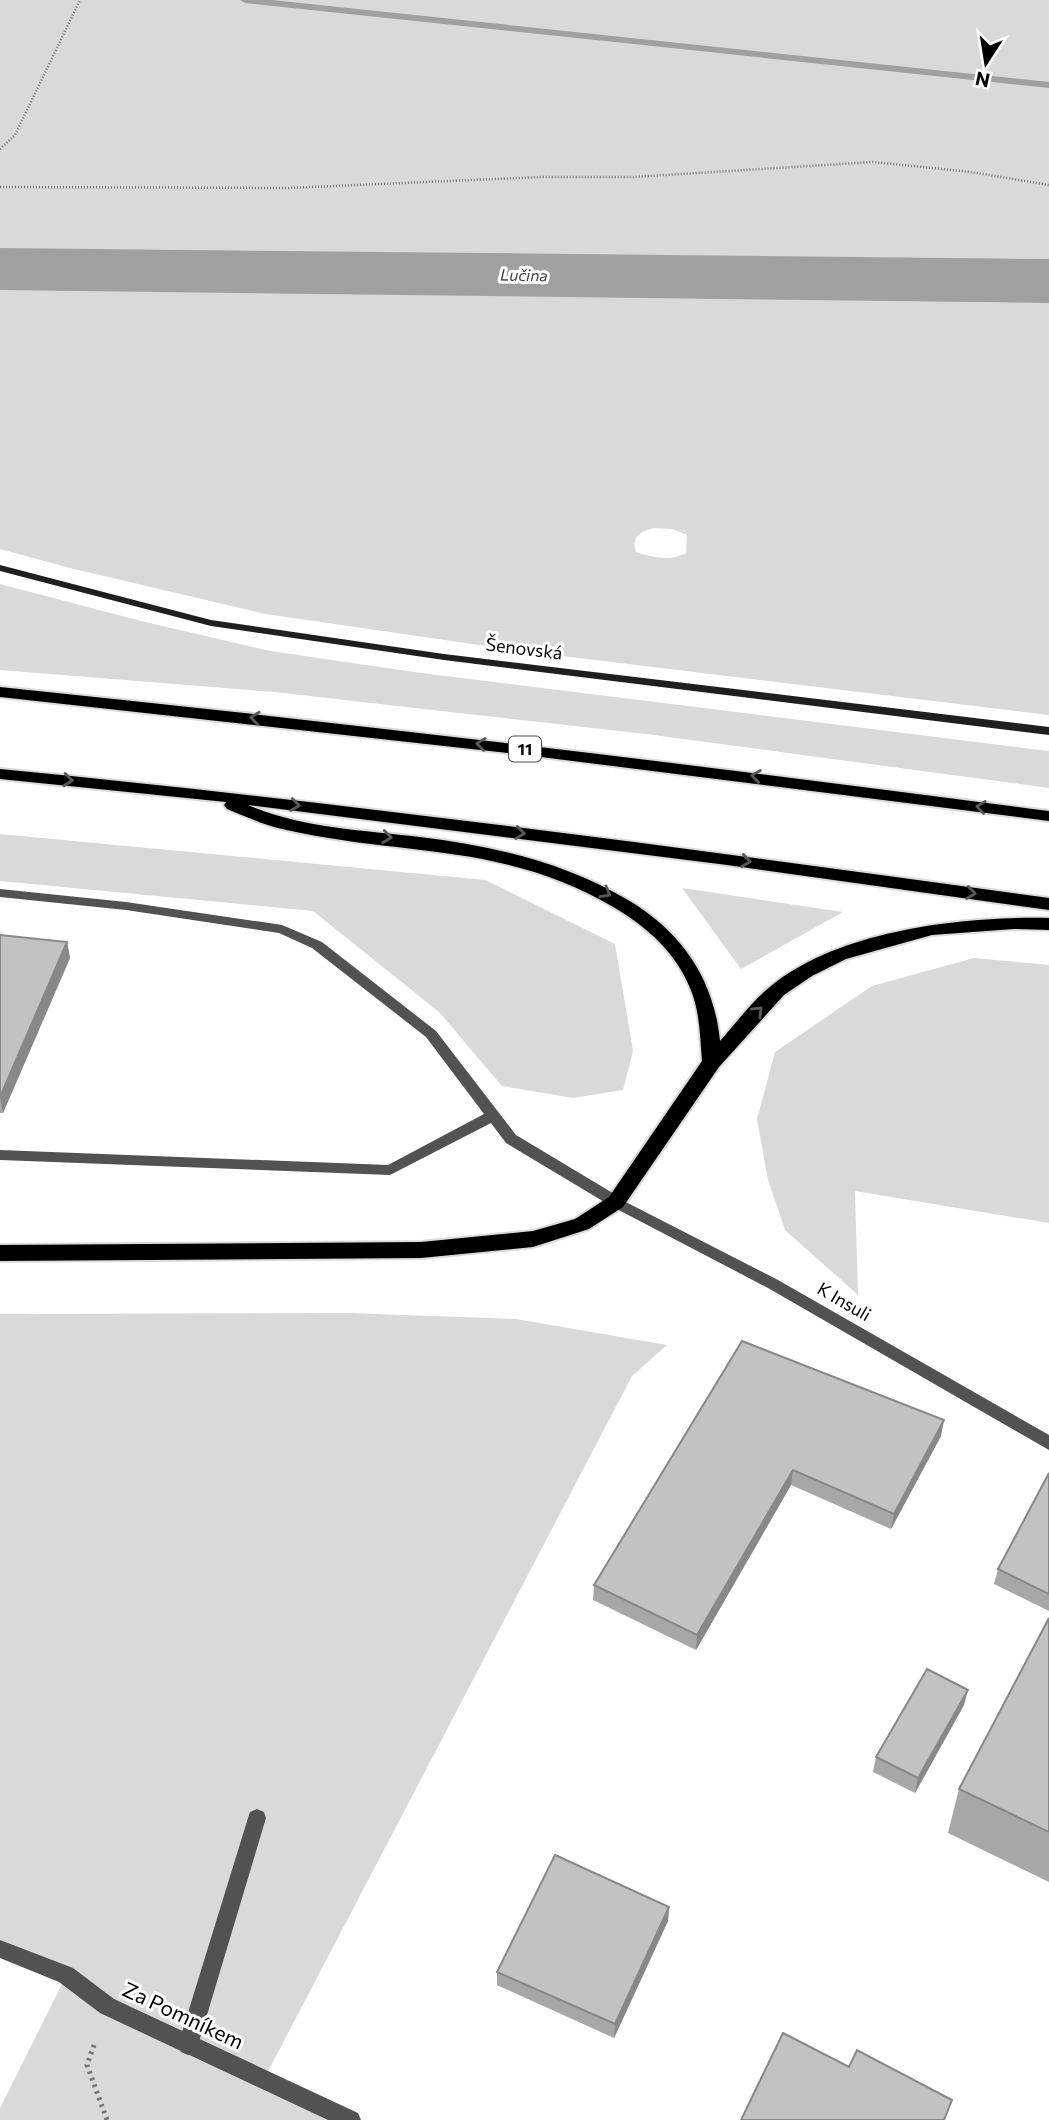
<svg xmlns="http://www.w3.org/2000/svg" width="1049" height="2120" font-family="Commissioner,sans-serif">
	<rect width="100%" height="100%" fill="#fff"/>
	<path fill="#d9d9d9" fill-rule="evenodd" d="M0,0H1049V715L513,650L266,614L70,568L0,549ZM654,528L673,529L687,535L686,553C672,562 651,557 636,552C631,536 640,532 654,528Z
		M0,584L141,621L270,651L421,673L1049,751V788L646,734L274,692L0,670Z
		M0,834L485,880L615,944L633,1051L623,1090L573,1098L502,1086L439,1012L313,911L0,881Z
		M682,888L843,912L741,969Z
		M974,958L1049,965V1223L855,1191L858,1295L785,1230L768,1180L757,1119L775,1052L872,986Z
		M347,1313L516,1319L667,1345L632,1376L264,2079L351,2120H0V2108L66,1976L0,1949V1314Z"/>
	<g fill="none" stroke-linecap="round" stroke-linejoin="round">
		<path fill="#a0a0a0" fill-rule="evenodd" d="M240,0H272L1049,82V88L245,3Z"/>
		<path fill="#a0a0a0" fill-rule="evenodd" d="M0,248L1049,259V303L0,290Z"/>
		<g stroke="#dbdbdb" stroke-width="4">
			<path id="trunk" d="M0,687C350,723 700,765 1049,811V821L525,755L0,697Z
				M0,769C351,803 700,850 1049,898V910L727,865L248,805C302,828 362,830 420,837C494,846 564,862 628,900C682,932 714,979 720,1041C736,1023 752,1001 771,986C839,930 964,916 1049,918V930L1014,929L932,935L846,959L812,976L784,995L719,1067L623,1207L589,1229L533,1247L421,1258L0,1261V1245L421,1242L533,1231L575,1219L609,1197L702,1061C700,1037 700,1011 690,988C676,953 647,927 615,908C502,841 402,857 282,829C263,825 245,816 227,809L224,805L226,802L0,779Z"/>
		</g>
		<path stroke="#747474" stroke-width="2.5" stroke-dasharray="1 2" stroke-linecap="butt" d="M0,149L15,135L80,0
			M0,187L288,188L541,177H633L873,162L971,172L1049,185"/>
		<path stroke="#747474" stroke-width="5" stroke-dasharray="2.5 4.5" stroke-linecap="butt" d="M94,2045L87,2065L107,2120"/>
		<path fill="#525252" fill-rule="evenodd" d="M0,889L126,902L282,925L322,942L436,1031L516,1135L621,1198L623,1202L621,1206H611L506,1143L491,1123L390,1175L0,1160V1150L388,1165L484,1114L426,1037L312,948L279,933L126,910L0,897Z
			M257,1809L264,1812L266,1818L198,2045L195,2052L188,2055L181,2052L178,2045L248,1818L250,1812Z"/>
		<path fill="#525252" fill-rule="evenodd" d="M616,1197L778,1280L1049,1435V1450L768,1288L611,1206L609,1202L611,1198Z
			M0,1940L73,1968L114,1999L358,2113L361,2120H328L100,2013L59,1982L0,1958Z"/>
		<path fill="#1f1f1f" fill-rule="evenodd" d="M0,565L211,620L444,654L1049,727V735L444,660L211,626L0,571Z"/>
		<use href="#trunk" fill="#000" fill-rule="evenodd"/>
	</g>
	<path fill="#a7a7a7" d="M0,935L67,942L70,958L3,1113H0Z
		M742,1341L941,1436L891,1529L791,1485L696,1650L593,1600L594,1585Z
		M1049,1473V1611L994,1584L998,1569Z
		M1049,1618V1882L948,1833L959,1789Z
		M964,1705L915,1793L873,1772L876,1757Z
		M669,1907L668,1921L614,2038L497,1985V1972Z"/>
	<path fill="#888" d="M67,942L70,958L3,1113L0,1097Z
		M944,1420L941,1436L891,1529L894,1514Z
		M793,1470L791,1485L696,1650L697,1635Z
		M968,1690L964,1705L915,1793L918,1778Z
		M669,1907L668,1921L614,2038L615,2024Z"/>
	<path fill="#c2c2c2" stroke="#888" stroke-width="2" d="M0,935L67,942L0,1097Z
		M742,1341L944,1420L894,1514L793,1470L697,1635L594,1585Z
		M1049,1473V1594L998,1569Z
		M1049,1618V1832L959,1789Z
		M927,1669L968,1690L918,1778L876,1757Z
		M555,1855L669,1907L615,2024L497,1972Z
		M783,2033L849,2067L857,2050L952,2100L944,2120H741Z"/>
	<defs><path id="oneway-chevron" d="M-2-3.5L2.5 0L-2 3.5" fill="none" stroke-width="1.6" stroke-linecap="round" stroke-linejoin="round" transform="scale(1.75)"/></defs>
	<g stroke="#595959">
		<use href="#oneway-chevron" transform="translate(255 718) rotate(-174)"/>
		<use href="#oneway-chevron" transform="translate(481 744) rotate(-173)"/>
		<use href="#oneway-chevron" transform="translate(756 776) rotate(-172)"/>
		<use href="#oneway-chevron" transform="translate(68 780) rotate(6)"/>
		<use href="#oneway-chevron" transform="translate(295 805) rotate(7)"/>
		<use href="#oneway-chevron" transform="translate(981 807) rotate(-172)"/>
		<use href="#oneway-chevron" transform="translate(520 833) rotate(7)"/>
		<use href="#oneway-chevron" transform="translate(387 837) rotate(7)"/>
		<use href="#oneway-chevron" transform="translate(746 861) rotate(8)"/>
		<use href="#oneway-chevron" transform="translate(606 893) rotate(30)"/>
		<use href="#oneway-chevron" transform="translate(971 893) rotate(8)"/>
		<use href="#oneway-chevron" transform="translate(758 1011) rotate(-45)"/>
	</g>
	<g text-anchor="middle" stroke-width="6" stroke-linejoin="round" paint-order="stroke">
		<g font-size="16" font-style="italic" fill="#414141" stroke="#fff">
			<text transform="translate(524 275) rotate(1)" y="6">Lučina</text>
		</g>
		<rect fill="#fff" stroke="#4c4c4c" stroke-width="2" x="509" y="736.5" width="32" height="25" rx="5"/>
		<g font-size="16" font-weight="bold" fill="#000">
			<text x="525" y="755">11</text>
		</g>
		<g font-size="18" fill="#000" stroke="#fff">
			<text transform="translate(524 649) rotate(7)" y="6">Šenovská</text>
			<text transform="translate(844 1302) rotate(30)" y="6">K Insuli</text>
		</g>
		<g font-size="21" fill="#000" stroke="#fff">
			<text transform="translate(183 2016) rotate(25)" y="7">Za Pomníkem</text>
		</g>
	</g>
	<g transform="translate(986 63) rotate(192)" stroke="#ffffff" stroke-width="5" paint-order="stroke">
	<path d="M0-5L12 26L0 18L-12 26Z" fill="#000000"/>
	<text y="-10" font-size="19" font-weight="bold" text-anchor="middle" fill="#000000">N</text>
	</g>
</svg>
